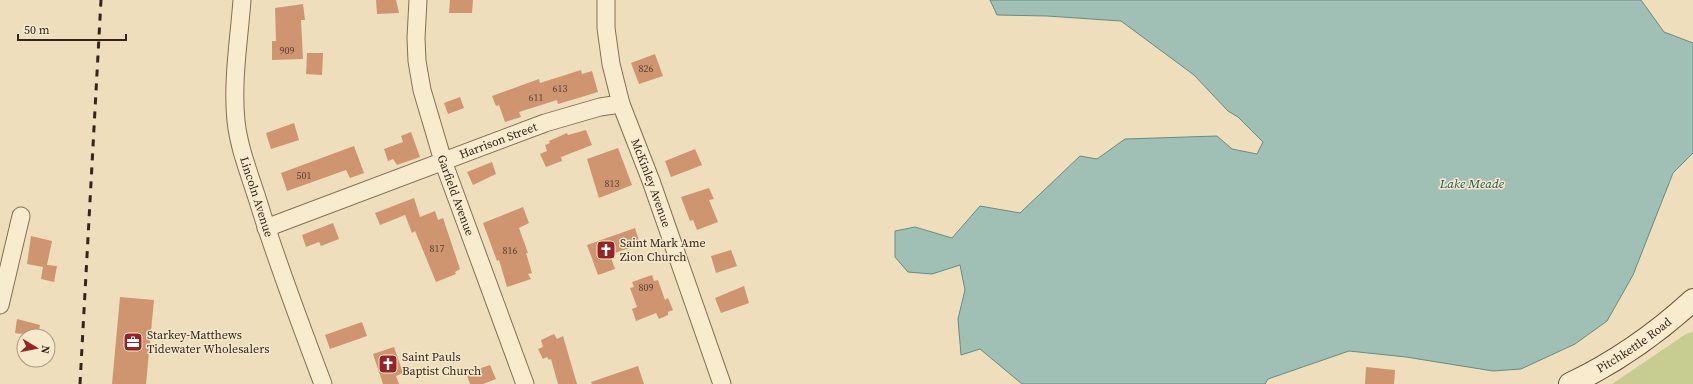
<svg xmlns="http://www.w3.org/2000/svg" width="1693" height="384" font-family="'Source Serif 4',serif">
	<rect width="100%" height="100%" fill="#eedebb"/>
	<path fill="#c7cc90" d="M1693,332V384H1612L1686,334Z"/>
	<path fill="#a0bfb5" stroke="#678c82" d="M990,0H1641L1664,32L1693,43V153L1673,173L1633,275L1607,321L1575,344L1521,369L1493,371L1406,357L1349,351L1268,379L1265,384H1022L980,349L961,355L958,319L965,290L960,265L932,274L908,272L895,257V231L915,227L952,238L980,206L1020,213L1080,156L1097,159L1125,139L1217,136L1232,149L1257,154L1263,142L1238,117L1228,111L1194,75L1121,21L1047,16L997,15Z"/>
	<path fill="#ce9570" d="M376,0H396L399,13L377,14Z
		M450,0H473L472,13H449Z
		M303,4L305,20H301L303,59L272,60V41H276L275,8Z
		M307,53H323L322,75L306,74Z
		M655,54L663,76L639,84L631,63Z
		M581,70L582,74L592,71L598,92L558,104L557,100L519,112L521,117L505,122L499,105L496,106L492,96L539,79L540,83Z
		M460,97L464,108L448,114L444,103Z
		M294,123L299,140L271,149L266,133Z
		M586,130L592,145L561,157L562,161L546,167L540,154L547,151L545,145L550,143L549,141L567,133L568,135Z
		M411,132L420,157L397,165L393,159L388,161L384,149L403,142L401,136Z
		M354,146L364,173L350,178L346,170L287,191L281,173Z
		M618,148L632,185L599,198L587,159Z
		M695,149L702,165L671,177L665,161Z
		M492,162L496,174L473,185L467,172Z
		M709,188L714,199L709,200L718,222L697,230L693,220L690,221L681,197Z
		M414,198L420,217L435,211L438,220L443,218L460,269L455,272L456,274L436,282L415,231L412,233L405,215L380,225L375,213Z
		M523,207L529,223L519,228L528,253H526L532,273L528,274L531,279L507,287L499,260L497,261L483,223Z
		M333,223L339,239L321,246L319,242L306,247L302,235Z
		M635,228L640,244L610,255L615,269L598,275L587,245Z
		M31,236L52,241L47,265L57,266L54,282L41,279L43,267L27,264Z
		M731,250L737,266L716,273L711,256Z
		M652,275L654,281L658,280L665,300L668,298L673,310L668,312V315L659,319L656,313L636,321L632,309L637,307L630,288L634,287L632,282Z
		M744,286L749,303L721,313L715,298Z
		M120,297L154,300L146,384H112Z
		M17,319L40,325L38,336L15,333Z
		M362,322L367,336L330,349L325,335Z
		M554,334L557,339L563,336L577,384H558L551,359L549,360L547,357L543,359L538,349L543,347L541,340Z
		M394,347L403,373L396,376L399,384H383L373,354Z
		M490,365L496,379L483,384H470L466,373Z
		M638,366L644,384H592L591,382Z
		M1366,367L1395,370L1394,384H1365Z"/>
	<g fill="none" stroke-linecap="round" stroke-linejoin="round">
		<g stroke="#866e55" stroke-width="19">
			<g id="minor">
				<path id="s1" d="M242,0C239,40 232,82 236,121C239,149 250,175 258,201C277,263 300,323 323,384"/>
				<path id="s2" d="M418,0L416,38L417,61L422,90L443,161L525,384"/>
				<path id="s3" d="M606,0V28L611,64L621,104L651,181L722,384"/>
				<path id="s4" d="M266,228L545,123L600,107L621,104"/>
				<path d="M0,305L21,216"/>
			</g>
		</g>
		<g stroke="#674f38" stroke-width="24">
			<g id="secondary">
				<path id="s5" d="M1570,384C1614,363 1657,333 1693,300"/>
			</g>
		</g>
		<use href="#minor" stroke="#f9ecce" stroke-width="17"/>
		<use href="#secondary" stroke="#f9ecce" stroke-width="22"/>
		<path stroke="#34261a" stroke-width="3" stroke-dasharray="7 7" stroke-linecap="butt" d="M80,384L101,0"/>
	</g>
	<defs>
		<g id="church-square" transform="scale(1)"><rect x="-9" y="-9" width="18" height="18" rx="4" fill="#962427" stroke="#f6e8cb"/><path d="M-1.2-6h2.4v3.5h3.3v2.4h-3.3V6h-2.4V-.1h-3.3v-2.4h3.3Z" fill="#fff"/></g>
		<g id="office-square" transform="scale(1)"><rect x="-9" y="-9" width="18" height="18" rx="4" fill="#962427" stroke="#f6e8cb"/><path d="M-6-3h4V-5.5h4V-3h4V5H-6ZM-1-4.5V-3h2v-1.5ZM-6 0V1H6V0Z" fill="#fff"/></g>
	</defs>
	<g fill-rule="evenodd">
		<use href="#church-square" x="606" y="250"/>
		<use href="#office-square" x="133" y="342"/>
		<use href="#church-square" x="388" y="364"/>
	</g>
	<g text-anchor="middle" stroke-width="3" stroke-linejoin="round" paint-order="stroke">
		<g font-size="10" fill="#5a4230">
			<text x="287" y="54">909</text>
			<text x="646" y="72">826</text>
			<text x="560" y="92">613</text>
			<text x="536" y="101">611</text>
			<text x="304" y="179">501</text>
			<text x="612" y="187">813</text>
			<text x="437" y="252">817</text>
			<text x="510" y="254">816</text>
			<text x="646" y="291">809</text>
		</g>
		<g font-size="12" fill="#34261a" stroke="#f6e8cb">
			<text dy="4" stroke="none"><textPath href="#s4" startOffset="248">Harrison Street</textPath></text>
			<text dy="4" stroke="none"><textPath href="#s3" startOffset="190">McKinley Avenue</textPath></text>
			<text dy="4" stroke="none"><textPath href="#s2" startOffset="201">Garfield Avenue</textPath></text>
			<text dy="4" stroke="none"><textPath href="#s1" startOffset="200">Lincoln Avenue</textPath></text>
			<text dy="4" stroke="none"><textPath href="#s5" startOffset="75">Pitchkettle Road</textPath></text>
		</g>
		<g font-size="12" fill="#34261a" stroke="#f6e8cb" text-anchor="start">
			<text x="620" y="247">Saint Mark Ame<tspan x="620" dy="14">Zion Church</tspan></text>
			<text x="147" y="339">Starkey-Matthews<tspan x="147" dy="14">Tidewater Wholesalers</tspan></text>
			<text x="402" y="361">Saint Pauls<tspan x="402" dy="14">Baptist Church</tspan></text>
		</g>
		<g font-size="13" font-style="italic" fill="#295551" stroke="#f6e8cb">
			<text x="1472" y="188">Lake Meade</text>
		</g>
	</g>
	<g transform="translate(36 348) rotate(100)"><circle r="19" fill="#f6e8cb" stroke="#a89a84"/>
	<path d="M0-3L7 15L0 10L-7 15Z" fill="#962427"/>
	<text y="-6" font-size="11" font-weight="bold" text-anchor="middle" fill="#34261a">N</text>
	</g>
	<path d="M18 34v6h108v-6" fill="none" stroke="#34261a" stroke-width="2"/>
	<text x="24" y="34" font-size="12" fill="#34261a" stroke="#f6e8cb" stroke-width="3" paint-order="stroke">50 m</text>
</svg>
